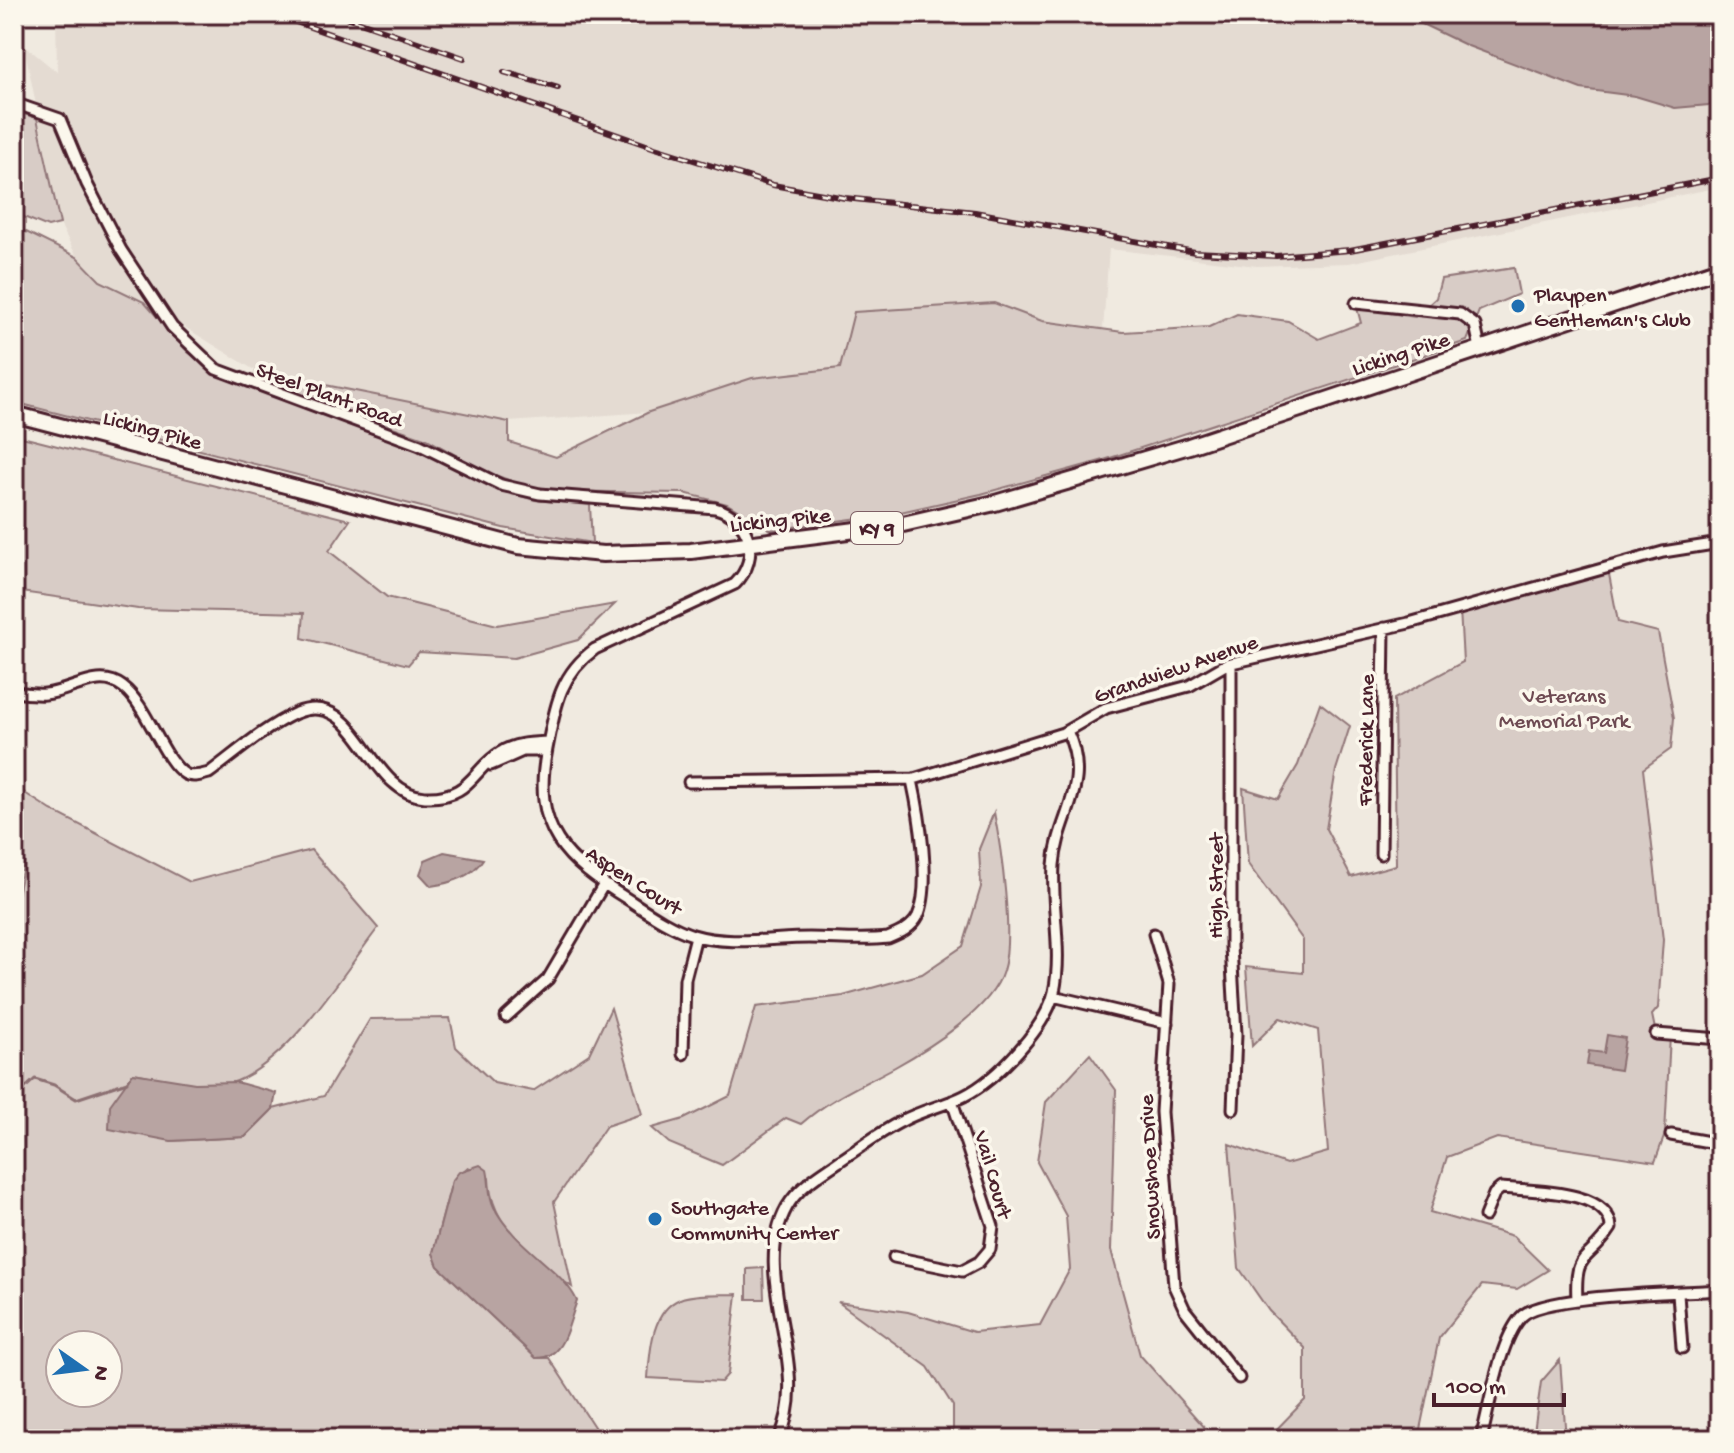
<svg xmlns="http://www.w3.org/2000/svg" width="1734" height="1453" font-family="'Gochi Hand',sans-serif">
	<rect width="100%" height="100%" fill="#f0eae0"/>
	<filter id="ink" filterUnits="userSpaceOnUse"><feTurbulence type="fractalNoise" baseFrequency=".0125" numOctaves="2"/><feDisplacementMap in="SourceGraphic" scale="16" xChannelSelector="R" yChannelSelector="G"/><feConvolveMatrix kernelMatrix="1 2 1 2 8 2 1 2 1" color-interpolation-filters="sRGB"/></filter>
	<g filter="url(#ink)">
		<path fill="#e4dbd2" d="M56,14H1401L1468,46L1581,89L1635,96L1675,108L1720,104V187L1349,263L1257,266L1109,249L1103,329L1042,321L994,303L841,368L752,378L649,412L509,422L256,371L144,302L100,281L77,257L60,224L24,45L57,72Z"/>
		<path fill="#d8ccc6" stroke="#917678" stroke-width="2" fill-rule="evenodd" d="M14,111L37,118L60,224L48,227L14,213Z
			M14,226L77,257L100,281L144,302L188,352L224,378L436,457L498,490L535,500L590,505L592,543L503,528L14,402Z
			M1514,268L1519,294L1479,311L1467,341L1104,460L981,494L896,513L771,530L727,504L684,493L539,491L484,471L427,439L255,379L256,371L509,422V442L556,457L649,412L752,378L840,368L854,312L994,303L1042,321L1123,332L1209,327L1237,314L1288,321L1319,339L1361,323L1357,308L1415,317L1436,298L1441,279Z
			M14,435L350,520L329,551L387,597L497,625L615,604L578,640L514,658L419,652L408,665L302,638L304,613L138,609L14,591Z
			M1608,569L1618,622L1658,632L1674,718L1671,749L1643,769L1663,940L1658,1008L1652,1015L1656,1034L1670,1035L1665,1134L1655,1162L1497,1138L1447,1157L1430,1212L1513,1236L1548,1270L1517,1289L1482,1285L1439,1338L1418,1439H1267L1305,1400V1348L1269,1311L1239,1268L1229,1144L1286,1164L1328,1152L1318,1030L1280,1018L1252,1046L1246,967L1303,973V940L1248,864L1243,788L1278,799L1298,765L1320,703L1350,726L1336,770L1326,829L1351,877L1396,865L1394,699L1463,662L1460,609Z
			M14,786L51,810L190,882L311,850L378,928C342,975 292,1057 237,1081C213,1091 159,1077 133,1073L127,1082L171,1141L245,1137L273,1109L324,1096L370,1019L450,1018L456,1047L494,1083L533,1091L589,1054L611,1008L642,1114L606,1126L554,1202L572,1287C535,1262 490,1226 489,1178L468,1167L452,1181L433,1253L438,1266L536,1358H549L602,1439H14V909L24,862L14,860ZM60,1345H108V1393H60Z
			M994,812C1001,848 1014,937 1003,971C992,1009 929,1048 895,1067C862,1085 829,1099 801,1124L786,1118L722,1165L669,1143L652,1128L684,1119L730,1096L756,1007L843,996L922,974L963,946L981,887L979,849Z
			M1090,1054L1116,1090L1111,1250L1140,1355L1215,1439H926L953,1430V1406L928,1367L838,1302L908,1312L974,1332L1040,1325L1070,1269L1066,1216L1037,1162L1046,1102Z
			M763,1268L764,1299H747V1269Z
			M737,1294L728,1374L721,1382L648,1378C650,1352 651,1311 680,1299C695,1293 720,1295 737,1294Z
			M1560,1360L1566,1439H1533L1541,1382Z"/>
		<path fill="#b8a4a2" stroke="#8c6f72" stroke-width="2" d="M1401,14H1720V104L1675,108L1635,96L1581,89L1468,46Z
			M444,852L483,859C472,877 452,883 431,886L420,874L425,860Z
			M1607,1035L1625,1038L1620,1070L1587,1065L1589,1051L1604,1053Z
			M133,1073L195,1083L236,1082L276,1093L273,1109L245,1137L171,1141L109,1129L110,1105Z
			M480,1165L487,1170C490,1182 488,1196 494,1207C514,1247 563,1269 577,1301C568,1323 565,1359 536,1358L438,1266L433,1253L452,1181L459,1172Z"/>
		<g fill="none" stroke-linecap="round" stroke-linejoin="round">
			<path stroke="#8c6f72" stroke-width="3" d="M14,1098L35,1079L54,1085L76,1099L127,1082"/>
			<g stroke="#4a1f2b" stroke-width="15">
				<path id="minor" d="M14,103L60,119L87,184L121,250L172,327L216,369L420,445L501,485L540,494L715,508C750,517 762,557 735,584L595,649C559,675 555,708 547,749C531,830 565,860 629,900C649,913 671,928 693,935C729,946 772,938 809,938C836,938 862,941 888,938C900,933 912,928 918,916C932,886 919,812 912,780
					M1356,303L1460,314L1475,325L1480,348
					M1720,543V657
					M1231,663V947L1236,1034L1233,1109
					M14,692C24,693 35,695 45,694C71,692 99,668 123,687C147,705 163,761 185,774C192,778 202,775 209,773C236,753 265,727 296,713C358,687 368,794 425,797C471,799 472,769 501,752C515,743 532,743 548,742
					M491,765L523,751H546
					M689,782L914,779L1063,733L1106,708L1189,686L1227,664L1409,623L1663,552L1720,543
					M1381,854L1384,628
					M1154,934L1169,984L1161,1112L1174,1286L1185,1310L1239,1378
					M1053,996L1167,1023
					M506,1017L548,979L604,884
					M1656,1034L1720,1039
					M683,1054L685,979L696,936
					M1671,1135L1720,1144
					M1485,1216L1494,1194L1501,1188C1529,1191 1610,1189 1611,1228C1588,1264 1574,1249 1577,1300
					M894,1257L962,1271L979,1262L990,1249L993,1226L952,1101
					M1678,1294L1682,1348
					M779,1439C814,1365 748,1277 787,1207C799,1186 821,1174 841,1160C861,1147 880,1132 902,1121C922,1110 944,1106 964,1096C996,1080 1046,1028 1054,992C1063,951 1051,907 1054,865C1058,813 1093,786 1067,731
					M1481,1439C1490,1405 1499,1342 1521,1317C1540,1294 1684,1293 1720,1290"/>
			</g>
			<g stroke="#4a1f2b" stroke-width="20">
				<path id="primary" d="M14,414L518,546L603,554L691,551L903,524L995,503L1189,446L1720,269"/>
			</g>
			<use href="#minor" stroke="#fbf7ec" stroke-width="9"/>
			<use href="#primary" stroke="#fbf7ec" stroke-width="14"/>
			<g stroke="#4a1f2b" stroke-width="6">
				<path id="rail" d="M273,14L655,148L773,185L845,198L975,212L1195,252L1276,256L1350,250L1720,178
					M337,14L464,58
					M504,72L558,88"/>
			</g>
			<use href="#rail" stroke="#fbf7ec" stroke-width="3" stroke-dasharray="9" stroke-linecap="butt"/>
		</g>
	</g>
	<g fill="#1f6fb2" stroke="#fbf7ec" stroke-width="3">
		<circle cx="1518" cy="306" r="8"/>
		<circle cx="655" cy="1219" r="8"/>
	</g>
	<g text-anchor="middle" stroke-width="7" stroke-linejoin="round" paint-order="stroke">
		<rect fill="#fbf7ec" stroke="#7f6065" stroke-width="2" x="851" y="512" width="52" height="32" rx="6"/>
		<g font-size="20" font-weight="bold" fill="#4a1f2b">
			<text x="877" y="535">KY 9</text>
		</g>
		<g font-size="22" fill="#4a1f2b" stroke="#fbf7ec" text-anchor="start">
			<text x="1534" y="301">Playpen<tspan x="1534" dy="25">Gentleman's Club</tspan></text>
			<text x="671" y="1214">Southgate<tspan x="671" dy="25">Community Center</tspan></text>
		</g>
		<g font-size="22" fill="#4a1f2b" stroke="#fbf7ec">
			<text transform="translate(1400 352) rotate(-18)" y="8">Licking Pike</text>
			<text transform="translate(330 393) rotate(20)" y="8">Steel Plant Road</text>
			<text transform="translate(153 428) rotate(15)" y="8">Licking Pike</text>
			<text transform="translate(780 518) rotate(-6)" y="8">Licking Pike</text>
			<text transform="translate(1175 667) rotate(-19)" y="8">Grandview Avenue</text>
			<text transform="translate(1364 740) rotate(-89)" y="8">Frederick Lane</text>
			<text transform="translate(635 879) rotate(33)" y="8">Aspen Court</text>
			<text transform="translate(1214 886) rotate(-90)" y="8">High Street</text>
			<text transform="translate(1148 1167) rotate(-93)" y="8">Snowshoe Drive</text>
			<text transform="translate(995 1174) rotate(74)" y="8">Vail Court</text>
		</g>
		<g font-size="22" fill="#6e4a52" stroke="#fbf7ec">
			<text x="1564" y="702">Veterans<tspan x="1564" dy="25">Memorial Park</tspan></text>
		</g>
	</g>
	<rect width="1734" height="1453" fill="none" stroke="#fbf7ec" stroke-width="48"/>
	<rect x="24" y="24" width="1686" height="1405" fill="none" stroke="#4a1f2b" stroke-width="3" filter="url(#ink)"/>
	<g transform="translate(84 1369) rotate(104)"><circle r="38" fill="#fbf7ec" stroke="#b4a19f" stroke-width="2"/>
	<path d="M0-6L14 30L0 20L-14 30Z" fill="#1f6fb2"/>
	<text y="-12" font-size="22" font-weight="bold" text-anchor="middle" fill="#4a1f2b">N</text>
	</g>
	<path d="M1434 1393v12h130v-12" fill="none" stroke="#4a1f2b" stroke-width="4"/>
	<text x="1446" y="1393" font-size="24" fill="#4a1f2b" stroke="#fbf7ec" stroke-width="6" paint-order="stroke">100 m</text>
</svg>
